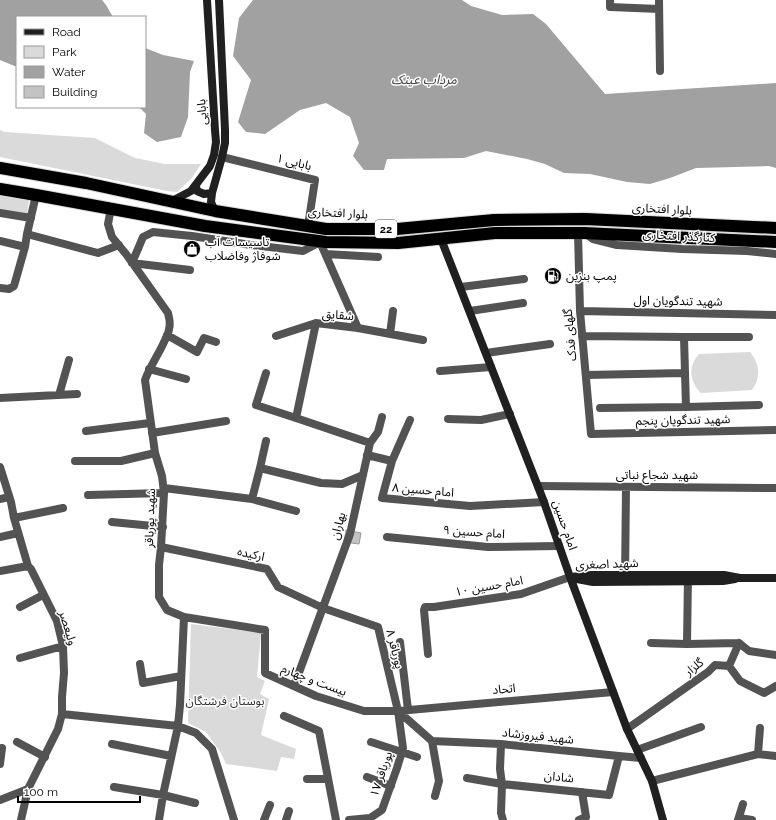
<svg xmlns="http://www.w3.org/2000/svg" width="776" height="820" font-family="Raleway,'Noto Sans Arabic',sans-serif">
	<rect width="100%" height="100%" fill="#fff"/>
	<path fill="#dadada" d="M0,130L5,132L95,138L135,158L165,164H201L191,179L177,192L167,191L0,157Z
		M0,194L29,200L27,215L0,211Z
		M750,352C760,364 761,377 752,390L701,393C689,381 688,366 699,354Z
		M191,624L261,633L257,677L265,681L260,694L269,699L261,735L296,749L294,759L281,757L277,771L226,764L221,753L206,732L188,723Z"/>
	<path fill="#a1a1a1" d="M0,0H102L106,5L113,17H17V67L0,60Z
		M253,0H462L471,6L502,15L533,14L546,24L605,94L776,83V168L769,166L696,168L670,178L650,184L627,182L590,174L564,173L545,164L527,159L486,151L464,158L387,159L384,170H364L353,156L359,143L350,117L326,103L300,110L265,134L246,132L238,122L251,80L233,56L239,18Z
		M145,48L163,55L194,61L190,72L188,117L181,137L157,142L144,133L146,114L139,107H145Z"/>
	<path fill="#c3c3c3" stroke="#979797" d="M346,530L361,533L359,544L344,542Z"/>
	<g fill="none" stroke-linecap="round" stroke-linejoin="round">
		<g stroke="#dbdbdb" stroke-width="14">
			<path id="highway" d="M0,168L86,183L215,211L326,229H397L494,220L585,219L776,228
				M0,189L36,195L205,226L326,242L398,243L495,233H584L776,242"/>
		</g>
		<path stroke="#535353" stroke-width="8" d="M610,0V7L659,9
			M659,0L660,71
			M222,157L315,180L308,226
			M111,208L108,224L112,237L126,254L168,313C169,318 171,323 169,329C169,333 166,337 165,340C159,354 150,366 145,380L155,453L162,476L164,493L161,547L159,565V597L167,610L184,617L180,705L178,726L163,795L159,820
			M0,213L31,218
			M578,233L580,311L591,434L776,430
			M585,233L593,239L617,245L682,249L747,251L776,254
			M27,234L98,253L119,245
			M0,241L25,247
			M326,254L378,257
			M190,270L132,263L143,237L153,232L192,236L251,245L303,251L320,242L358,328
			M461,287L524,279
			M0,288L9,289L14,286L25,247L27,234L36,195
			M470,311L523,303
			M580,311L776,315
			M390,334L393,311
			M167,335L197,352L204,338L216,342
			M276,336L316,323L358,328L423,340
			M582,336L684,337
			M486,353L550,344
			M149,369L186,379
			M440,371L491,367
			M266,373L256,405L296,418L370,443
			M586,375L685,373L684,337H749
			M59,395L69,360
			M0,398L77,394
			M686,407L759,405
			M600,408L686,407L685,373
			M296,418L316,323
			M448,419L481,420L510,414
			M410,420L392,461L382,498L470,506L544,502
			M86,431L150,423
			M152,433L226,421
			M266,441L260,468L321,483L342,484L363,475
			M367,455L392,461
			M75,461H121L155,453
			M0,467L11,502L14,518L28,566L31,569L57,621L63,646L64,673L62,697V714L58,729L28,789L21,820
			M538,486L776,488
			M164,488L252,499L296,511
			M88,495L164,493
			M0,499L9,497
			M252,499L260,468
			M14,518L63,508
			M112,522L163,527
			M0,537L18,533
			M387,537L488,547L559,546
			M161,547L267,569L278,587L323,608L378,627L398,711L403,748L397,768L382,810L370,818L349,820
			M0,571L28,566
			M625,581L626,487
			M20,607L43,595
			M184,617L265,630V673L316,696L364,711H398L613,692
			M400,642L408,710
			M651,643L687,644L739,643L749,651L776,655
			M687,644L688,576
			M428,654L424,610L425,607H434L521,594L570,577
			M20,658L63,646
			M140,664L143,683L181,676
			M729,666L739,643
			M294,686L350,534L370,443L378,432L382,417
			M398,711L432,741L439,781L435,796
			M62,714L178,726L196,733L212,749L234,820
			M284,716L319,731L336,820
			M627,729L708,672L715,665L729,666L740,681L764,693L776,686
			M432,741L501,744L619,756L641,758
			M17,742L45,757
			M371,742L417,757
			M112,744L171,756
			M501,744L500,769L502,784L501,813L503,820
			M637,750L701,727
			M758,754L760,728
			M0,764L2,748
			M367,777L391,786
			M467,778L502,784L609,795L619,756
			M307,779H328
			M652,781L758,754L776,756
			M114,787L163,795L195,803
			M0,800L28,789
			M739,818L752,820
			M264,820L270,805
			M286,820L289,811
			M579,820L586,817L582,792
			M738,820L743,804"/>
		<path stroke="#202020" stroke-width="8" d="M196,186L197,191L204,194L212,193
			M170,202L191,191L210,166L214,155L216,142L215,130L207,0
			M215,211L211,202L212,193L222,157L225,143V130L219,0
			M441,239L544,502L570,577L627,729L652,781L663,820
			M570,577L592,575H724L740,578H776
			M577,579L593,582L723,581L735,579"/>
		<use href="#highway" stroke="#000" stroke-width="12"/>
	</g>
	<defs>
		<g id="shop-disc" transform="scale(0.9)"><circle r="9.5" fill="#000" stroke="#fff"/><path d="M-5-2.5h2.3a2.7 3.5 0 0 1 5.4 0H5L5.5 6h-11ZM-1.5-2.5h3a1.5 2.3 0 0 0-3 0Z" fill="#fff"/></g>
		<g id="fuel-disc" transform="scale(0.9)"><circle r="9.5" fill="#000" stroke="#fff"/><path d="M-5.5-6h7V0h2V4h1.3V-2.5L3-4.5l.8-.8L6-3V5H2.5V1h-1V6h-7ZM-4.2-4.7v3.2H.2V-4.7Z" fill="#fff"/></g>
	</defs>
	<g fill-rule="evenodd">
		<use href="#shop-disc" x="192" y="249"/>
		<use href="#fuel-disc" x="553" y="276"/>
	</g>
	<g text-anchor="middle" stroke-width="3" stroke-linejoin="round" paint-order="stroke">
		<rect fill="#fff" stroke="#4c4c4c" stroke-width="1" x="375" y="220" width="22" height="18" rx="3"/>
		<g font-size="11" font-weight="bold" fill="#000">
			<text x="386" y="233">22</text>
		</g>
		<g font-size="12" fill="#000" stroke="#fff">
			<text transform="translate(202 112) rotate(-94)" y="4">بابایی</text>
			<text transform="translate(294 162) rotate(14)" y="4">بابایی ۱</text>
			<text transform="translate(662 209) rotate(3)" y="4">بلوار افتخاری</text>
			<text transform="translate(338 213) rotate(3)" y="4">بلوار افتخاری</text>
			<text transform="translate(679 236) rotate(3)" y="4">کنارگذر افتخاری</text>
			<text transform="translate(678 301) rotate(1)" y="4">شهید تندگویان اول</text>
			<text transform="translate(338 315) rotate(4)" y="4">شقایق</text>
			<text transform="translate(570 335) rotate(-95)" y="4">گلهای فدک</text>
			<text transform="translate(683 420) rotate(-1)" y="4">شهید تندگویان پنجم</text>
			<text x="657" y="479">شهید شجاع نباتی</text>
			<text transform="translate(423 490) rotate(5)" y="4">امام حسین ۸</text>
			<text transform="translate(150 518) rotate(-88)" y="4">شهید پورباقر</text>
			<text transform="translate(565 525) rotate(71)" y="4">امام حسین</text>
			<text transform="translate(338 526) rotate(-75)" y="4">بهاران</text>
			<text transform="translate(474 532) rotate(4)" y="4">امام حسین ۹</text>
			<text transform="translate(251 554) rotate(13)" y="4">ارکیده</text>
			<text transform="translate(607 564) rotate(-2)" y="4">شهید اصغری</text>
			<text transform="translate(489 586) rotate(-10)" y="4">امام حسین ۱۰</text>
			<text transform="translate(68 628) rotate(73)" y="4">ولیعصر</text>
			<text transform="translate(395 649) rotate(76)" y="4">پورباقر ۸</text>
			<text transform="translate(694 667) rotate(-38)" y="4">گلزار</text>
			<text transform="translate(314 680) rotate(21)" y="4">بیست و چهارم</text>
			<text transform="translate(504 689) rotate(-5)" y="4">اتحاد</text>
			<text transform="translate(538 736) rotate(6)" y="4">شهید فیروزشاد</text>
			<text transform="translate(381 774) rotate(-71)" y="4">پورباقر ۱۷</text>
			<text transform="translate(559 777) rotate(6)" y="4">شادان</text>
		</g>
		<g font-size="12" fill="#000" stroke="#fff" text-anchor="start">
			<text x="205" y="246">تاسیسات آب<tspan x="205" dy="14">شوفاژ وفاضلاب</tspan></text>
			<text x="566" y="280">پمپ بنزین</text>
		</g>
		<g font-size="12" fill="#313131" stroke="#fff">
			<text x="225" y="705">بوستان فرشتگان</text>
		</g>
		<g font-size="13" font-style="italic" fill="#424242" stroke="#fff">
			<text x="424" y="84">مرداب عینک</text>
		</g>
	</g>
	<rect x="16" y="16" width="130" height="92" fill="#ffffff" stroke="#999999"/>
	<rect x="24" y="29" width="20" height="6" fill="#202020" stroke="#999999"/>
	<text x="52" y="36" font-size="12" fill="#000000">Road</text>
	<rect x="24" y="46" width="20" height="12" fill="#dadada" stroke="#999999"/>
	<text x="52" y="56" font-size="12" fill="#000000">Park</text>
	<rect x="24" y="66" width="20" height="12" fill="#a1a1a1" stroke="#999999"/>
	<text x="52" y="76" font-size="12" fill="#000000">Water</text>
	<rect x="24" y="86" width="20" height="12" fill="#c3c3c3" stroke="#999999"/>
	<text x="52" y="96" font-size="12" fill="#000000">Building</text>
	<path d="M18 796v6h122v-6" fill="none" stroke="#000000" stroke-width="2"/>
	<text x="24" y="796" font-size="12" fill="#000000" stroke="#ffffff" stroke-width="3" paint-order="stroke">100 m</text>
</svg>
